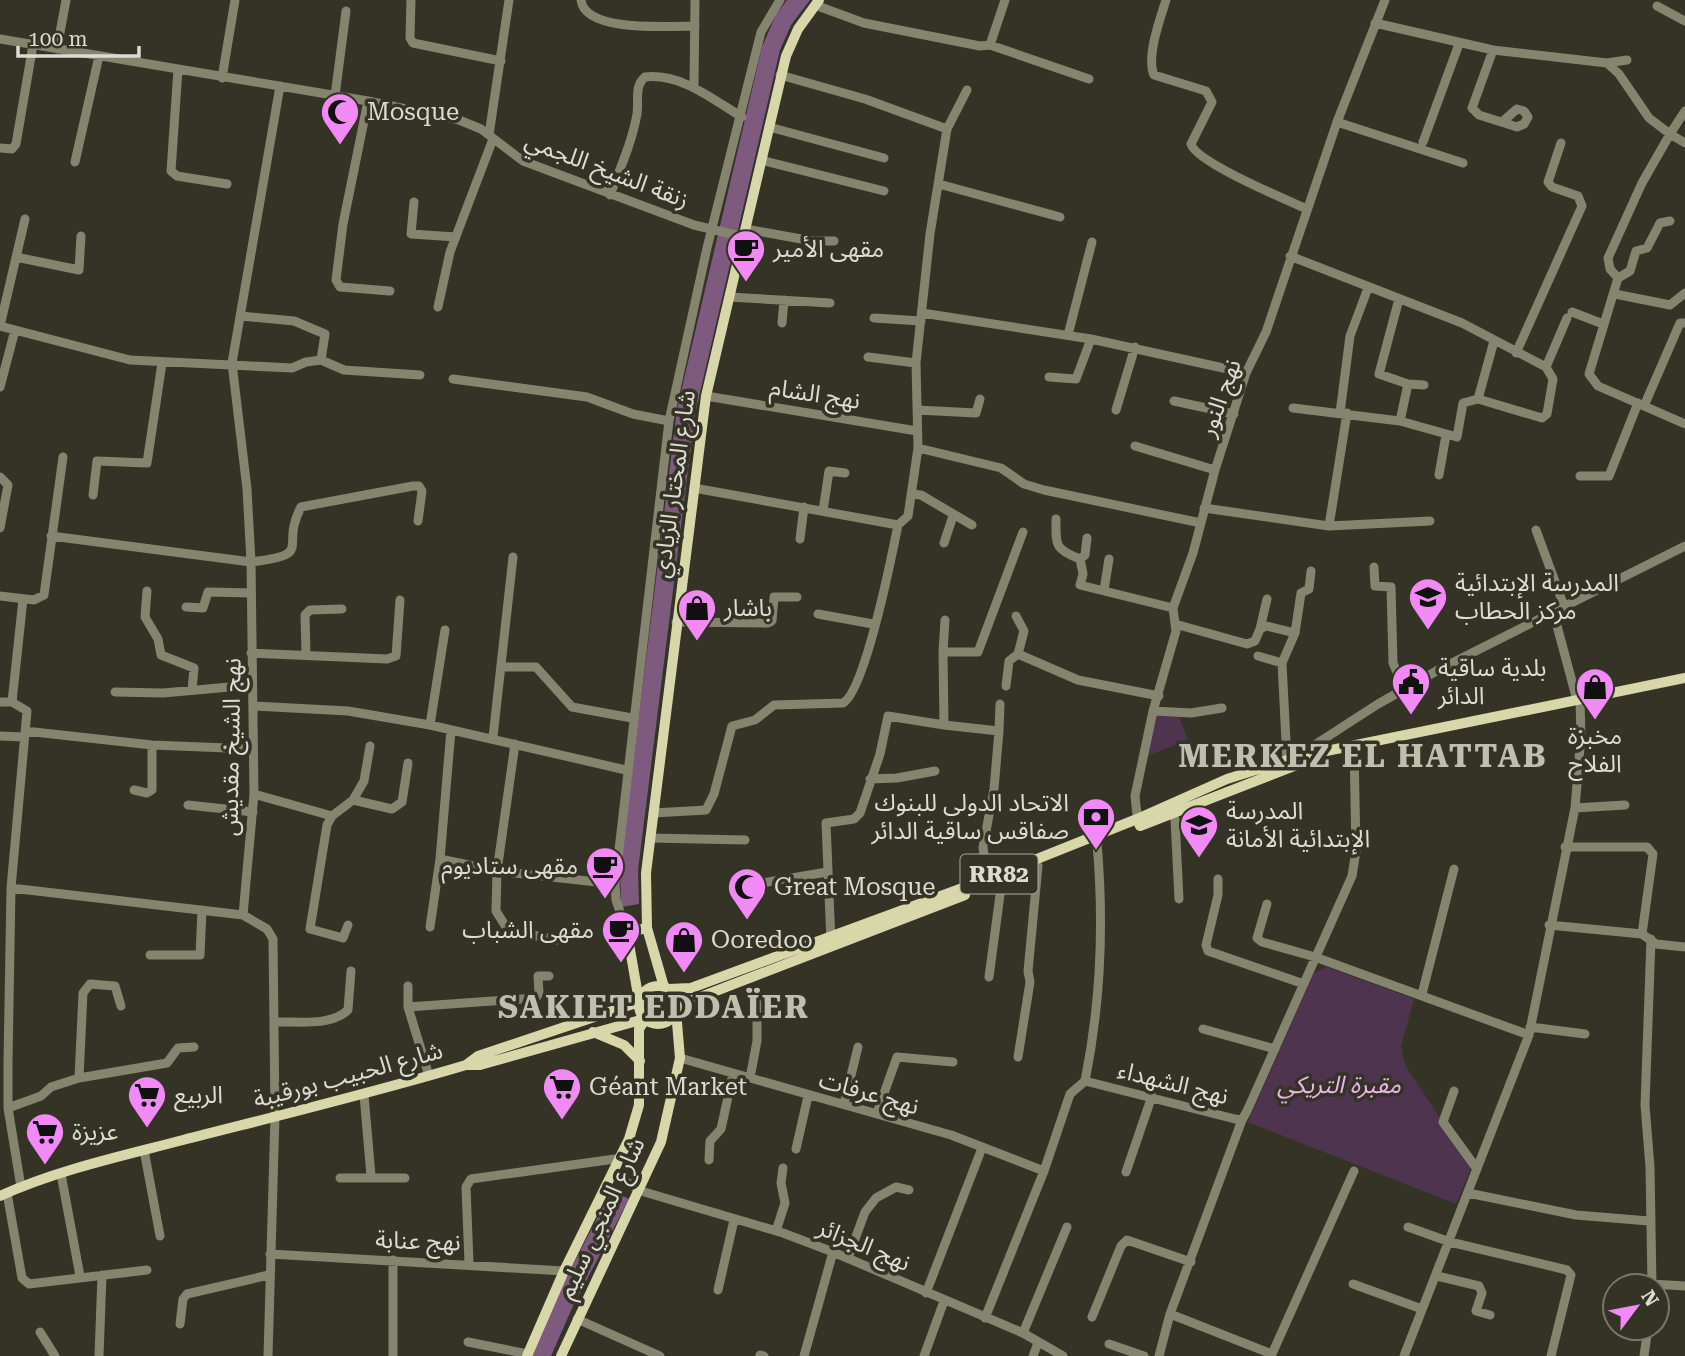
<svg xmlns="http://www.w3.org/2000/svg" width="1685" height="1356" font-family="'Roboto Serif','Noto Sans Arabic',serif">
	<rect width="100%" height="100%" fill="#343325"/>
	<path fill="#4f3450" d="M1156,715L1179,717L1188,740L1147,756Z
		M1326,967L1414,999L1401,1046L1405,1065L1472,1166L1456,1204L1248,1122L1314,973Z"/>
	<path fill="#7e5a7f" d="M787,0H810L791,25L780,50L695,414L638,870L639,904L621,907L620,870L677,409L762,47L776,15Z
		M612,1190L629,1199L573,1306L551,1356H532L555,1299Z"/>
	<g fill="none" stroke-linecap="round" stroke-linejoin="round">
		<path stroke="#85846f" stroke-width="9" d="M411,0L410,38L413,43L501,61
			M581,0C585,33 669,26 695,26
			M1166,0C1160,19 1146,57 1154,75L1206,91L1212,102L1191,144C1197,163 1285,199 1307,209
			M815,5L864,23L980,46L990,45L1005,0
			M1657,6L1685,21
			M1375,23L1493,50L1607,63L1619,74L1649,118L1670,134L1642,183L1608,258L1610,269L1618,278
			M0,39L368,101L459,120L481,129L523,161L694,225L744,237
			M990,45L1089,79
			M57,49L66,0
			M1493,50L1472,108L1479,115L1517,127L1524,124L1528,117L1524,111L1517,109L1502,122
			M1607,63L1627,60
			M178,69L171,171L177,176L227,184
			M780,75L865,99L947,129
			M222,78L235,0
			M694,88L695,0
			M335,96L346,11
			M368,101L343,224L336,280L340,287L390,291
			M1685,111L1670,134L1685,143
			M1337,122L1463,163
			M769,127L884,158
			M489,135L509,0
			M1423,142L1459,44
			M0,148L12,149L16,144L33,45
			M761,160L884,191
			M75,162L99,56
			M939,184L1060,217
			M610,195C620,169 632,142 637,114C639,101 634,86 645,77C681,73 712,99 742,117
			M414,202L411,234L456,237
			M1670,221L1660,223L1647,248L1636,251L1630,271L1618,278L1589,374L1598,386L1685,424
			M746,229L812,241H834
			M1290,256L1462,323L1546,367L1553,379L1547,414L1542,418L1478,399L1494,341
			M16,257L79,270L81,236
			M1615,294L1670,305L1685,293
			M729,297L830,303
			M1399,299L1379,374L1408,384L1400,421
			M438,307L450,252L493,139
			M1572,312L1603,324
			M922,313L1091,339L1246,373
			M241,316L294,321L325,334L321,360
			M874,318L921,321
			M782,323L784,300
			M0,326L130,360L292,368L306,362L321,360L344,370L420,375
			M0,326L25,219
			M1068,335L1092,242
			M1516,353L1582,206L1578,196L1552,187L1548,182L1561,143
			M868,357L916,363
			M1546,367L1567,318
			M1049,377L1076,379L1091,339
			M453,379L587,397L633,414L669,421
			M1408,384L1424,385
			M0,387L15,330
			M706,396L917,431
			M1174,401L1234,414
			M1644,406L1680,323H1685
			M1293,408L1400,421L1457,437L1463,403L1478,399
			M917,410L976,413L980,399
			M1116,410L1135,347
			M1340,413L1350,336L1368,288
			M1135,446L1215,470
			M918,448L1001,468L1024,484L1044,490L1201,523
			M1439,475L1446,435
			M1580,476H1609L1638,403
			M0,477L8,485L0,528
			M694,488L898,525L908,516L918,448L916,363L930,234L947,129L967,90
			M911,494L921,495L972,525
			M93,495L97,461L147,463L162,363
			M1204,508L1329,526L1430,521
			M823,511L829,471L845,473
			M1056,519C1056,545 1054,549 1080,559L1083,574L1080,585L1173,608
			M1329,526L1347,413
			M1536,530L1564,606
			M51,536L251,562C316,554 279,548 301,507L413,486H419L422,491L418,521
			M800,539L804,507
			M944,543L953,516
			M1080,559L1085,555L1087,538
			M1374,567L1375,586L1391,587L1393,663L1404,689
			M1104,590L1109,559
			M147,591L145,617L158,639L161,655L194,668L192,690
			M0,596L34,600L44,595L63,457
			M186,607L203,608L208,592L251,593
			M1553,611L1577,700
			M818,614L873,624
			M1016,616L1024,631L1018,654L1078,680L1159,696
			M676,622L768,623L772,621L774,597H797
			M1175,624L1247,644L1255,641L1260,629L1266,626L1295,633L1301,593L1309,589L1311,571
			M1260,629L1267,599
			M943,652L945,620
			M251,653L387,659L396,656L400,600
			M306,655L305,615L310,610L342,609
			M1258,656L1282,663
			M501,667H536L572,707L632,718
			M1006,686L1009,661L1018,654
			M115,692L163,693L252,685
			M0,702H12L27,711L11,888L8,1062V1108L21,1187
			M12,702L23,599
			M254,706L348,711L430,725L626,770
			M1153,711L1191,713L1222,708
			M430,725L445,630
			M25,731L152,745L253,749
			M999,731L1000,704
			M0,736L24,737
			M493,737L513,557
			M515,744L497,871L496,911L508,930L557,940
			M1299,755L1378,704L1440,669L1685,546
			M1287,761L1282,663L1295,633
			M870,779L897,778L935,771
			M134,790L147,793L152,790V745
			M254,794L332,816L327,825L310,929L343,938L348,925
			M353,800L364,781L370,746
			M188,805L253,812
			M1575,808L1625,805
			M653,813L706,810L714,794L732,726L755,720L774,705L843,703C865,691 892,555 898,525
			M1171,813L1175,819L1179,899
			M332,816L353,800L392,809L402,802L408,763
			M1138,824L1135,796L1153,711L1176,631L1173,608L1193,553L1215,470L1246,373L1266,332L1337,122L1385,0
			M650,838L745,840
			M1565,847H1647L1653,854L1642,934
			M440,859L497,871L615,884
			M1218,879V895L1206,945L1208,951L1304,984
			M750,885L827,872
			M988,885L983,847L994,789L999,731L944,725L943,652H978L1023,532
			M11,888L243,915
			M1267,904L1257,938L1262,942L1315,957L1529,1035
			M1549,925L1642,934L1656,944L1685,947
			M430,927L440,859L451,730
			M627,932L616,900L615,884L669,421L707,248L761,32L780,0
			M1651,939L1645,1105L1650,1167L1652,1286
			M831,942L826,823L854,819L860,813L880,754L888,716L944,725
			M150,955H200L202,910
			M989,977L1002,880
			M408,986V1007L429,1076
			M1422,994L1454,869
			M408,1007L536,998L539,993L538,976H549
			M274,1022C297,1021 330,1027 348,1010L351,971
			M1530,1027L1585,1034
			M1203,1029L1275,1049
			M1018,1057L1030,982L1028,971L1038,866
			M680,1058L951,1135L1044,1171
			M79,1078L83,993L90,984L115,986L121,1006
			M750,1078L757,1041V994
			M1085,1081C1101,1002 1104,923 1097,843
			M1454,1091L1443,1122L1477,1169
			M364,1095L371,1176
			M844,1104L858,1047
			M8,1108L41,1096L51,1087L79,1078L167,1063L178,1048L194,1047
			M877,1113L897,1057L953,1062
			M1242,1120L1170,1314L1272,1354L1354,1171
			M796,1149L808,1096
			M144,1150L160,1236
			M709,1160L710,1141L721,1129L733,1074
			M1126,1172L1152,1096
			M61,1174L80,1276
			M614,1174L641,1191L783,1233L833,1252L1023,1333L1063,1356
			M340,1178H405
			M7,1193L22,1278L29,1284L147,1270
			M1468,1193L1576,1215L1649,1221
			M1408,1227L1450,1242L1567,1270L1571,1275L1551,1356
			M776,1231L785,1203L781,1183L783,1168
			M270,1254L564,1271
			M848,1258L865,1212L876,1198L896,1187L909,1190
			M393,1260V1356
			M469,1263L466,1187L471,1179L622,1158
			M1437,1276L1479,1286L1482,1293L1476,1311L1490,1315
			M1353,1284L1422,1309
			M1652,1284L1685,1286
			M718,1290L734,1220
			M926,1293L982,1148
			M1092,1317L1121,1246L1127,1240L1191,1262
			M985,1318L1044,1171L1070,1094L1085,1081L1235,1119L1242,1120L1247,1111L1352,876L1356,851L1354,748
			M577,1319L660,1356
			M180,1324L183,1299L187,1294L269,1275
			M40,1332L55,1356
			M1023,1333L1067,1227
			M468,1342L528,1354
			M1109,1344L1144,1356
			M760,1355L764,1356
			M99,1356L102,1275
			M268,1356L275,1116L273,939L267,929L243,915L254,794L251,562L247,489L232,363L280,86
			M804,1356L833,1252
			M924,1356L944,1301
			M1033,1356L1038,1343
			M1159,1356L1170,1314
			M1404,1356L1529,1035L1575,808L1581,736L1580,700
			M1644,1356L1648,1328"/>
		<path stroke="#d8d7a9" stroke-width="10" d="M1140,826L1320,756
			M639 1005a19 19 0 1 1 38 0a19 19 0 1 1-38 0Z
			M664,987L647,928L646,873L706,396L786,56L798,29L819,0
			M668,989L691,988L987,879L1137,819L1227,779L1297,757L1685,678
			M639,1001L627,932L647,928
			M677,1006L965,895
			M593,1032L624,1045L640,1061
			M466,1065H480L644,1019
			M0,1196C57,1170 122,1156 183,1140C277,1116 372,1093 466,1065L478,1056L639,1002
			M527,1356L564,1271L629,1139L639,1105V1029L645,1020
			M561,1356L661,1142L680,1058L676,1011"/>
	</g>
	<defs>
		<g id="mosque-pin" transform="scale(2.0125)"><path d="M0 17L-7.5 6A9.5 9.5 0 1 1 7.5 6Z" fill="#f18af4" stroke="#343325"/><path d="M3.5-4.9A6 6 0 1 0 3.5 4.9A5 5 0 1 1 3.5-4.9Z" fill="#111"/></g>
		<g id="cafe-pin" transform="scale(2.0125)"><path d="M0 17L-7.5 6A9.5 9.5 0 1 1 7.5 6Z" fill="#f18af4" stroke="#343325"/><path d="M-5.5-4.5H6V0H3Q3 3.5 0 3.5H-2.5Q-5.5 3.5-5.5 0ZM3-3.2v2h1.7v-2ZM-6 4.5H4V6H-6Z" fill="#111"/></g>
		<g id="school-pin" transform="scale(2.0125)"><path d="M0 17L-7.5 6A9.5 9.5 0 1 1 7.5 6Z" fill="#f18af4" stroke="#343325"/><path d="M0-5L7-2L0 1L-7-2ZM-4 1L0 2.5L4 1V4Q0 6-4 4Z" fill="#111"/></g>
		<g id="shop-pin" transform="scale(2.0125)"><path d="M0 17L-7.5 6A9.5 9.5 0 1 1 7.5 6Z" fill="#f18af4" stroke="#343325"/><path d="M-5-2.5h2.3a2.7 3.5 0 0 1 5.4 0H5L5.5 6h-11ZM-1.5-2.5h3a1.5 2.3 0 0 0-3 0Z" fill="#111"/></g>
		<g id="civic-pin" transform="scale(2.0125)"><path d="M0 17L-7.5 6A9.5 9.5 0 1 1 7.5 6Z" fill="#f18af4" stroke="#343325"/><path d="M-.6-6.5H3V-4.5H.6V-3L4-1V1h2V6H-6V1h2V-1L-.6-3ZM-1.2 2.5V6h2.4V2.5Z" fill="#111"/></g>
		<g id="bank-pin" transform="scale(2.0125)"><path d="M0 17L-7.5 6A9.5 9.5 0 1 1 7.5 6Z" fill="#f18af4" stroke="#343325"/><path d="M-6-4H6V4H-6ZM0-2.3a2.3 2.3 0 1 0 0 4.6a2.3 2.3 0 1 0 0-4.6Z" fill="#111"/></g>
		<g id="supermarket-pin" transform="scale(2.0125)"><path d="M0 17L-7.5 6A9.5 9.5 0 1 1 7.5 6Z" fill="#f18af4" stroke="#343325"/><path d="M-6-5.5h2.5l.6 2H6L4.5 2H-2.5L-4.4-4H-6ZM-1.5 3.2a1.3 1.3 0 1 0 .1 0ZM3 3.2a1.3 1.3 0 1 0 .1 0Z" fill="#111"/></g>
	</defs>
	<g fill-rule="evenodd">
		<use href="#mosque-pin" x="340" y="112"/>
		<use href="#cafe-pin" x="746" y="249"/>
		<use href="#school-pin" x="1428" y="597"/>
		<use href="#shop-pin" x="697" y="608"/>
		<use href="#civic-pin" x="1411" y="682"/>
		<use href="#shop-pin" x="1595" y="687"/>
		<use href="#bank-pin" x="1096" y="817"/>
		<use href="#school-pin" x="1199" y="825"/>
		<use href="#cafe-pin" x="605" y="866"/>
		<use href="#mosque-pin" x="747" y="887"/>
		<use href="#cafe-pin" x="621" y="930"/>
		<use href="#shop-pin" x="684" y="940"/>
		<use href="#supermarket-pin" x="562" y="1087"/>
		<use href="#supermarket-pin" x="147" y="1095"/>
		<use href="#supermarket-pin" x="45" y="1132"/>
	</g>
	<g text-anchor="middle" stroke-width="7" stroke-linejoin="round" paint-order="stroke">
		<rect fill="#343325" stroke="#aaa99f" stroke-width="2" x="960.5" y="854.5" width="77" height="39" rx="5"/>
		<g font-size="23" font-weight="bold" fill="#dcdcd3">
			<text x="999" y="882">RR82</text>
		</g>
		<g font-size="24" fill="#dcdcd3" stroke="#343325" text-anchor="start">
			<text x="367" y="120">Mosque</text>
			<text x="773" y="257">مقهى الأمير</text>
			<text x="1455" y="591">المدرسة الإبتدائية<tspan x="1455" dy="28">مركز الحطاب</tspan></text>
			<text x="724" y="616">باشار</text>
			<text x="1438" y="676">بلدية ساقية<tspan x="1438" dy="28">الدائر</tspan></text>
			<text x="1595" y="744" text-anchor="middle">مخبزة<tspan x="1595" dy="28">الفلاح</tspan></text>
			<text x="1069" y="811" text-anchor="end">الاتحاد الدولي للبنوك<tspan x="1069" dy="28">صفاقس ساقية الدائر</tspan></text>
			<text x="1226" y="819">المدرسة<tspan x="1226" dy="28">الإبتدائية الأمانة</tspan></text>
			<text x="578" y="874" text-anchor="end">مقهى ستاديوم</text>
			<text x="774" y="895">Great Mosque</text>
			<text x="594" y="938" text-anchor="end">مقهى الشباب</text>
			<text x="711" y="948">Ooredoo</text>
			<text x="589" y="1095">Géant Market</text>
			<text x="174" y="1103">الربيع</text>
			<text x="72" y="1140">عزيزة</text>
		</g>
		<g font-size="24" fill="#dcdcd3" stroke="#343325">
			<text transform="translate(607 170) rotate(21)" y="8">زنقة الشيخ اللجمي</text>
			<text transform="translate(815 394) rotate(9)" y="8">نهج الشام</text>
			<text transform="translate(1220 398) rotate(-70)" y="8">نهج النور</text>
			<text transform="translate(674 484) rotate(-82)" y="8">شارع المختار الزيادي</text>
			<text transform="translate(231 747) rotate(-89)" y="8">نهج الشيخ مقديش</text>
			<text transform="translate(348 1075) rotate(-15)" y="8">شارع الحبيب بورقيبة</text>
			<text transform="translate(1173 1083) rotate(14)" y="8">نهج الشهداء</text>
			<text transform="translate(869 1093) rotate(16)" y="8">نهج عرفات</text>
			<text transform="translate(601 1218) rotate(-65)" y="8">شارع المنجي سليم</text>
			<text transform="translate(418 1241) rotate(2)" y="8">نهج عنابة</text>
			<text transform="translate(864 1245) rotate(23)" y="8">نهج الجزائر</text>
		</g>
		<g font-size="24" font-style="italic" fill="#ecb3ed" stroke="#343325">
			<text x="1339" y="1093">مقبرة التريكي</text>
		</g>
		<g font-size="32" font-weight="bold" letter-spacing="2" fill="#c0bfae" stroke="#343325">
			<text x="1363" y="767">MERKEZ EL HATTAB</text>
			<text x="654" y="1018">SAKIET EDDAÏER</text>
		</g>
	</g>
	<g transform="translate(1636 1307) rotate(58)"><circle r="33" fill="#343325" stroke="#77776b" stroke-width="2"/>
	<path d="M0-5L12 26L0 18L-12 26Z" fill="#f18af4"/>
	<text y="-10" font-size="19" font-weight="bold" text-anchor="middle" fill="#dcdcd3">N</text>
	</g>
	<path d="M18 46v10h121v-10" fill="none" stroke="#dcdcd3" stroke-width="3.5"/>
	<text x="28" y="46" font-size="21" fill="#dcdcd3" stroke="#343325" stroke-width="5" paint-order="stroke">100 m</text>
</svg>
